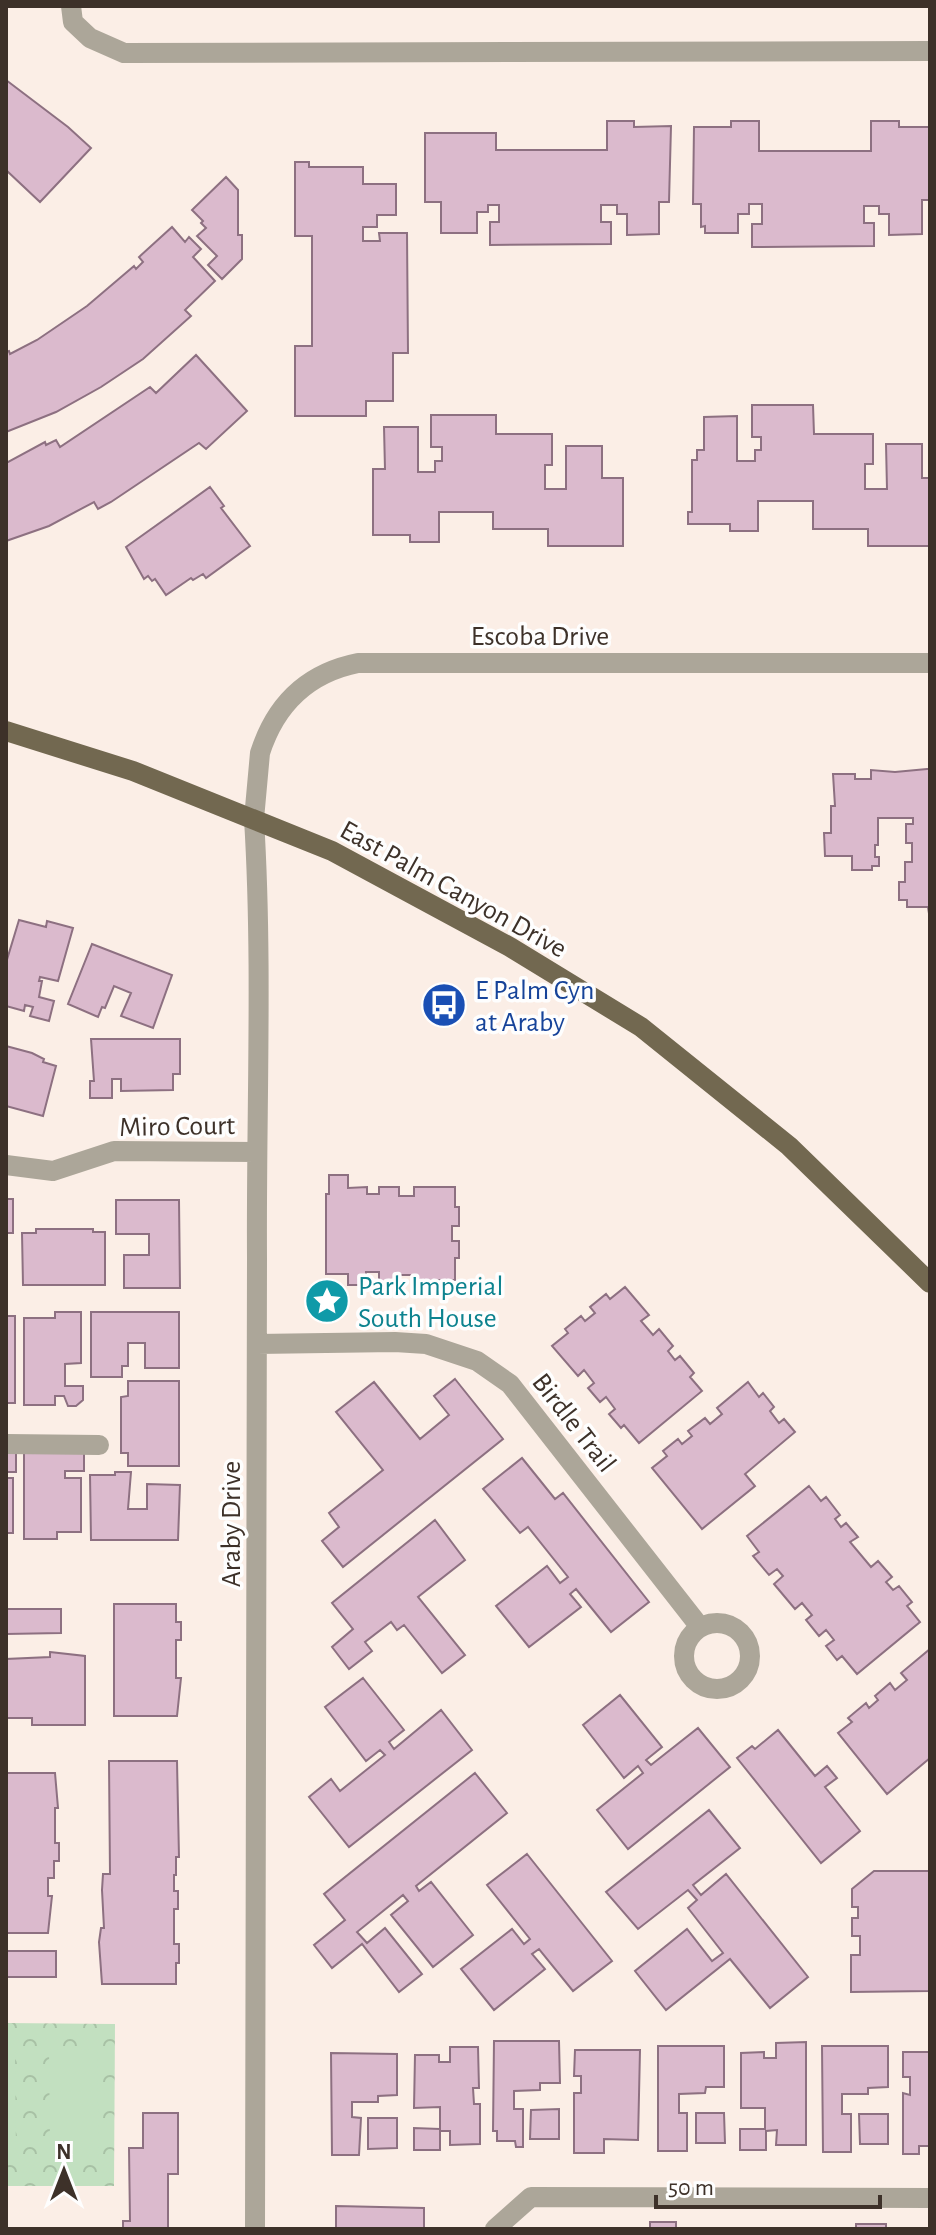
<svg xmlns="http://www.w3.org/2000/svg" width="936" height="2235" font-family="'Alegreya Sans',sans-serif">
	<defs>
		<pattern id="park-crowns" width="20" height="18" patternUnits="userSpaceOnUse" patternTransform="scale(2)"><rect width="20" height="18" fill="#c2e0c0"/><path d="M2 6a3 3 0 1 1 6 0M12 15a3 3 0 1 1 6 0" fill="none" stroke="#a8c1a5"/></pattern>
	</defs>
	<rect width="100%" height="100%" fill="#fbeee6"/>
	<path fill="url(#park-crowns)" d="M6,2023L115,2024L114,2186H6Z"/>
	<path fill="#c2e0c0" d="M6,2049H15L16,2157H6Z
		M97,2049L99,2158H50L49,2050Z"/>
	<path fill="#dbbacd" stroke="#8d7081" stroke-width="2" d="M6,80L68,127L91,148L40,202L6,170Z
		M607,121H634V127L671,126L669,202H659V234L627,235V214H617V205H601V222H611V244L490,245V222H499V205H488V212H477V233H441V202H425V133H496V150H607Z
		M731,121H759V151H871V121H899V127H930V200H922V234L889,235V214H879V206H864V223H874V246L752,247V224H762V204H749V214H738V233H705V226L701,227V204H693L694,127H731Z
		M295,162H309V167H363V184H396V215H377V227H363V241H380L379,233H407L408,353H393V401H366V416H295V346H312V236H295Z
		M226,177L238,190V235H242V259L222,279L208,265L217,256L197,236L206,228L201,223L203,221L192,210Z
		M172,227L185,242L189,237L201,249L193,257L215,281L185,310L191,316L143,359L101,387L56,412L6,432V352L9,351L10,354L37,340L87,306L134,266L136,269L143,262L139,257Z
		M196,355L247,411L206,449L199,443L111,502L98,509L94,502L49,526L6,541V463L45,442L46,445L56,440L60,447L150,387L156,393Z
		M752,405H813L814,434H873V464H865V489H887L886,444H922V478H930V546H868V529H813V501H758V531H730V524H688V512H692V460H697V450H704V417L737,416V461H755V450H761V437H752Z
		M431,415H496V434H552V465H545V489H566V446H602V478H623V546H548V529H493V512H439V542H410V535H373V469H385L384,427H418V472H435V461H442V447H431Z
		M210,487L224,506L221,508L250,546L206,578L203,574L193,580L191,578L166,595L155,579L152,581L148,576L144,579L126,547Z
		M927,769H930V920L928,907H907V900H899V882H905V862H912V843H906V824H913V818H878V845H875V857H879V866H872V870H852V856H825L824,833H831V806H835L833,774H855V779H871V770L895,772Z
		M19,920L46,927L47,921L73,928L58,981L40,977L39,981H42L39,997L54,1001L49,1021L30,1016L33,1007L25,1005L24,1011L6,1006V963Z
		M92,944L172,975L153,1028L121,1016L131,993L114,986L105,1008L102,1007L98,1017L68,1004Z
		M91,1039H180V1074H173V1090L121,1091V1079H112V1098H90V1081H94Z
		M6,1046L32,1053L44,1059L43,1062L56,1066L43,1116L6,1106Z
		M329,1175H348V1188L367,1187V1194H379V1187H399V1196H414V1187H455V1207H459V1226H452V1241H459V1258H455V1280H414V1275H395V1285H379V1272H366V1285H348V1274H326V1194H329Z
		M6,1199H13V1233H6Z
		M116,1200H179L180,1288H124V1255H149V1234H116Z
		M36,1229H93V1232H105V1285H23L22,1233H36Z
		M625,1287L649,1315L641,1321L653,1335L659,1329L673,1346L668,1351L675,1360L680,1356L694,1373L690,1377L702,1391L639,1443L624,1425L621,1428L609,1414L615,1409L606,1397L600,1402L588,1388L594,1383L584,1370L578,1376L552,1346L568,1333L565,1329L581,1316L585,1321L595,1313L590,1307L606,1294L610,1299Z
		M55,1312H81V1363L65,1364V1386H83V1400L76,1406H68L64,1396H55V1405H24V1318H55Z
		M91,1312H179V1368H145V1343H128V1366H122V1377H91Z
		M6,1316H15V1403H6Z
		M455,1379L503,1439L343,1567L322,1541L339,1527L329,1513L383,1470L336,1412L374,1382L420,1439L449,1415L434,1396Z
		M128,1381H179V1466H128V1453H121V1397L128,1396Z
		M748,1382L759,1397L763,1393L774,1407L770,1411L779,1423L784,1419L795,1432L745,1474L755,1486L702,1529L652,1468L667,1456L663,1451L678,1439L682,1444L692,1436L688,1431L705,1418L710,1424L722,1414L717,1408Z
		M6,1452H16V1472H6Z
		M24,1452H84V1471H65V1478H81V1532H57V1539H24Z
		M522,1458L555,1499L563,1493L649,1602L611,1632L576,1589L570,1594L581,1607L529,1647L496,1606L547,1566L560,1583L568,1577L528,1527L520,1533L483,1489Z
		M115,1472H131L128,1509H147V1484L180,1485L178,1540H91L90,1475H115Z
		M6,1478H13V1533H6Z
		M809,1486L821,1501L826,1497L840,1515L835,1519L841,1527L846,1523L858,1537L850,1542L871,1567L878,1561L892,1577L886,1582L893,1590L899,1586L912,1602L907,1606L920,1622L857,1674L842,1656L837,1660L826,1646L834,1640L826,1630L819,1636L806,1620L812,1615L802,1603L795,1609L774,1584L783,1576L777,1569L769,1575L753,1556L759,1552L747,1536Z
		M435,1520L465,1560L418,1597L465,1655L442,1673L404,1625L397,1630L391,1622L365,1642L372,1651L349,1669L332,1647L353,1629L332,1603Z
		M114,1604H176V1622H181V1640H176V1678H181L177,1716H114Z
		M6,1609H61V1633L6,1634Z
		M930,1649V1758L887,1794L838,1733L852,1722L848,1718L866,1703L869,1708L878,1700L875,1696L890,1683L895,1690L907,1680L901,1673Z
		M50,1652L85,1656V1725H32V1718H6V1659L50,1657Z
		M363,1678L404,1730L389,1742L394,1749L441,1710L472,1750L349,1847L309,1797L331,1779L340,1791L385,1755L380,1750L366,1761L325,1707Z
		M620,1695L662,1747L646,1760L651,1765L698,1728L730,1767L628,1849L597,1810L643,1773L638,1766L624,1778L583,1725Z
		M778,1730L815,1776L827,1766L837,1778L825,1787L860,1831L821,1863L737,1758L752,1746L755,1749Z
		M109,1761H177L179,1857H176V1875H174V1891H178V1909H174V1944H179V1963H176V1984H102L99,1942L101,1928H104L102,1890L103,1874H110Z
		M6,1773H55L58,1808H55V1843H59V1861H54V1878H48V1896H52L48,1933H6Z
		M475,1773L507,1813L416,1886L419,1891L431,1882L473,1935L433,1967L391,1915L408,1901L403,1895L357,1932L367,1943L385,1928L422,1974L399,1992L362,1944L332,1968L314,1945L345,1920L324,1894Z
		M709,1810L740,1848L693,1885L701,1895L726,1874L808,1977L770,2008L730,1959L666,2010L635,1971L687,1929L712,1961L723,1953L688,1908L697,1900L688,1890L638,1929L606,1892Z
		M527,1854L612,1961L573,1991L539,1949L532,1954L545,1969L494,2010L461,1969L512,1929L524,1944L530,1939L487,1885Z
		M874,1871H930V1991L851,1992V1955H860V1936H852V1918H858V1907H852V1889Z
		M6,1951H56V1977H6Z
		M494,2041H559L560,2083H540V2090L514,2091V2109H523V2147H516L515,2141H497V2131H493Z
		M806,2042V2145H776L777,2130L766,2131V2150H740V2129H765V2108H741V2053L764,2052V2058H776V2043Z
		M658,2046H724V2087H706L705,2093L679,2094V2113H687V2151H658Z
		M822,2046H888V2087L868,2088V2094H842V2114H851V2152H823Z
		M450,2047H478L479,2088H473L474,2104H480V2144L450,2145V2131H440V2150H414V2128L440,2129V2107L414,2108L415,2055H439V2062H450Z
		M575,2050H640L638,2140L604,2139V2153H574V2093H581V2076H574Z
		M903,2052H930V2146H919V2154H903V2093L910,2095V2077H903Z
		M331,2053L397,2054V2095L378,2096V2102H352V2117L361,2118L359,2155H332Z
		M559,2109V2139H530L531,2110Z
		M143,2113H178V2174H168V2229H123V2221H130L129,2148H143Z
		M696,2113H724L725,2143H696Z
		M859,2114H888V2144H860Z
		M368,2118H397V2148L368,2149Z
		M336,2206L424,2208V2229H336Z
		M650,2222H676V2229H650Z
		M856,2224H886V2229H856Z"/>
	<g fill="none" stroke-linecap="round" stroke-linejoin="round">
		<path stroke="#aca699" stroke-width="20" d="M71,6L73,22L90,38L124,53L930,51
			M254,819C263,965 256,1112 257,1258C257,1582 255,1905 255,2229
			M6,1165L53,1171L114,1151L257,1152
			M257,1344L395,1342L426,1344L477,1361L510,1384L700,1627
			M6,1444L99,1445
			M684 1656a33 33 0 1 1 66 0a33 33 0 1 1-66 0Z
			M495,2229L531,2197L930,2198"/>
		<path stroke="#aca699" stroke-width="20" d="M254,819L260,753C276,703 308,673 358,663H930"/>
		<path stroke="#726850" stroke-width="20" d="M6,731L133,771L332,851L510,947L641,1027L789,1146L930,1283"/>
	</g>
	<defs>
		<g id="bus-disc" transform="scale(2.3)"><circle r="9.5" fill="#1a4fb4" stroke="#fefefe"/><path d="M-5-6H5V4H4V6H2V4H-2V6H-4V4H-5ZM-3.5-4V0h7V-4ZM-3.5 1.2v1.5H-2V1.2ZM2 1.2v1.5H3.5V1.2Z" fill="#fff"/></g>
		<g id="sight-disc" transform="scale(2.3)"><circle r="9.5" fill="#0f9aa8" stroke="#fefefe"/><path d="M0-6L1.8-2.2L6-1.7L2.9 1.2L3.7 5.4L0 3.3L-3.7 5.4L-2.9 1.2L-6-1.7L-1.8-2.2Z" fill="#fff"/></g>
	</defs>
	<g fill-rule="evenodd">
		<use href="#bus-disc" x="444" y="1005"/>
		<use href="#sight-disc" x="327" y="1301"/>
	</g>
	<g text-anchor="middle" stroke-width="7" stroke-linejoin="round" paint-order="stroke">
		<g font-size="28" fill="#3d3129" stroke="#fefefe">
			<text x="540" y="645">Escoba Drive</text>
			<text transform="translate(454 888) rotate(29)" y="10">East Palm Canyon Drive</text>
			<text transform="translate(177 1125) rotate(-1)" y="10">Miro Court</text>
			<text transform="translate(575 1422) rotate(52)" y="10">Birdle Trail</text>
			<text transform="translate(230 1524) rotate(-90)" y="10">Araby Drive</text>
		</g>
		<g font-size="28" fill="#164399" stroke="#fefefe" text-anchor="start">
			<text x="475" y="999">E Palm Cyn<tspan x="475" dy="32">at Araby</tspan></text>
		</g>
		<g font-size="28" fill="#0d838f" stroke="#fefefe" text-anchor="start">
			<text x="358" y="1295">Park Imperial<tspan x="358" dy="32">South House</tspan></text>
		</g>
	</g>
	<rect width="936" height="2235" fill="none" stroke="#3d3129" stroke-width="16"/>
	<g transform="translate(64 2171)" stroke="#fefefe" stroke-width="6" paint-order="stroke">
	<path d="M0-6L14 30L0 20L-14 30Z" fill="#3d3129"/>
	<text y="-12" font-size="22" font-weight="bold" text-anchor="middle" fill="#3d3129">N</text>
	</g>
	<path d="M656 2195v12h224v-12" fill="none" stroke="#3d3129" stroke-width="4"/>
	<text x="668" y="2195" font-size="24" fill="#3d3129" stroke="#fefefe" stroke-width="6" paint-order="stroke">50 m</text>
</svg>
